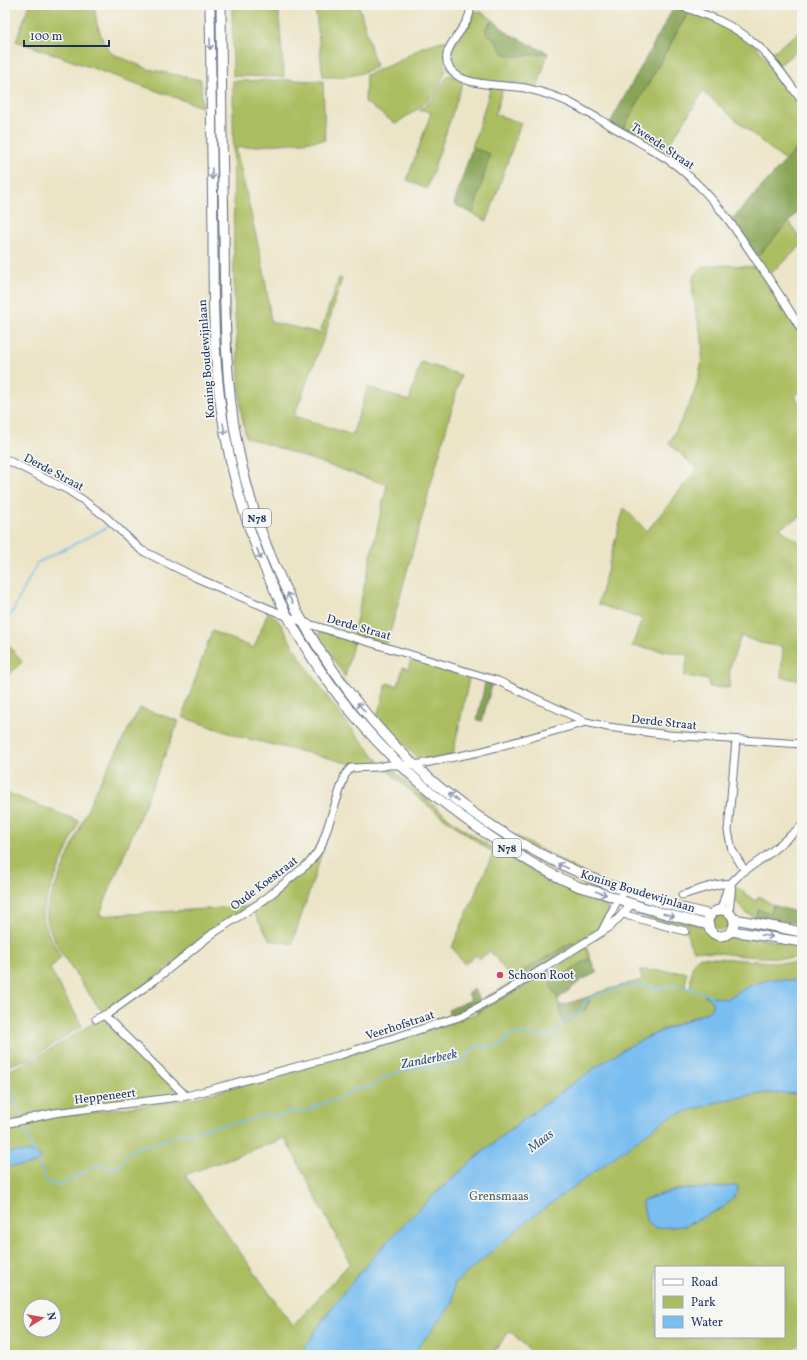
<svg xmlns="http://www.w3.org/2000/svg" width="807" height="1360" font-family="Vollkorn,serif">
	<rect width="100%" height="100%" fill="#f6f6f2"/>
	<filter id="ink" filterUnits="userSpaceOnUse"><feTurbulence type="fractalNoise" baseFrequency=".025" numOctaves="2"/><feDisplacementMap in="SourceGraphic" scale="8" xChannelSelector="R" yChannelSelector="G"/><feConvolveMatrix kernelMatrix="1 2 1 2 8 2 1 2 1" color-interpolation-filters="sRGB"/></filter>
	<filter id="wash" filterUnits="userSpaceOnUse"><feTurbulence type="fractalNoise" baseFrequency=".012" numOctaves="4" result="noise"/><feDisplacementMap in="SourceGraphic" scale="16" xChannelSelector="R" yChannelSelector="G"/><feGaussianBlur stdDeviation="0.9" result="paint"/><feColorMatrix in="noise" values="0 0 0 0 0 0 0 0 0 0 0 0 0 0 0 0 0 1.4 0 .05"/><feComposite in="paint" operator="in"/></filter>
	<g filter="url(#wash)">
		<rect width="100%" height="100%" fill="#ece4c6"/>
		<path fill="#abbd61" stroke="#637660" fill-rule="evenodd" d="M29,5H94L97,24L104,43L111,53L148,69L201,80L202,107L16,41Z
			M232,5H278L284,77L233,76Z
			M315,5H359L376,67C355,77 346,77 323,77Z
			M474,11L481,12L493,20L487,26V34L493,38L497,43L533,55L539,53H548L537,89C530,87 523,84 516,83C502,82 487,83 473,80C462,78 446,67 450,53C455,38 472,27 474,11Z
			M689,11L703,16L727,28L756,46L802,103V143L785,161L703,92L663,154L623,129Z
			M802,30V47L778,66L769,55Z
			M442,41H447L449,42C446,52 442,61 446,71C442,79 439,89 432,96C423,108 408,114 396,124L365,102L366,75L395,63L422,47Z
			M449,74L463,82L427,189L407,180L431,113L424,110L419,111L433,99Z
			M289,80L323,81L325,140L236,148L264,271L271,322L320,333L339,278L342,279L325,335L294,416L352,435L368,387L409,401L421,362L461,375L387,644L353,635L387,485L246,437L241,412L234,298L233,81Z
			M213,81H219L235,446L292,611L291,612L272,579L244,502L225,417L218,342Z
			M491,87L503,88L495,114L521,123L487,221L473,214L489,154L472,148Z
			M789,221L802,242V245L769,275L757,257Z
			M726,265L759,267L802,337V391L795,396L802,408V432L801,433L802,435V516L779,528L802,544V681L781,677L783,647L760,643L741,636L730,667L729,688L709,687V680L684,676L688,655L632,646L642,619L598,604L624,508L647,531L697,469L669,443C681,421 696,396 700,370C702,361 703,350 702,340C700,324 687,288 695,274C701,264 717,265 726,265Z
			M268,612C280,618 285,633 292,644C317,685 347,725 379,761L378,764C361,765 346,764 329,758L240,737L182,717L212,631L254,648Z
			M300,625L403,759V760L401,761L345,699L297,627Z
			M323,632L354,640L345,677L319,638V633Z
			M5,640L22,662L5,679Z
			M412,657L470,674L453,755L420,761L377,716L387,683L398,686L403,667L408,669Z
			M140,708L179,721L99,916L250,906L146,984L108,1011L104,1012L99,1008C86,989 47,938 47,917C46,911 48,905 50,899L94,794L109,765Z
			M392,769C411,785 430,803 450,819C494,853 550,882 602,903L609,909C600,931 593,932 574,945L572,942L511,978L490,951L480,959L477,955L464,964L452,947L493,853C456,827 419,801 387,770Z
			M415,769L453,801L619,893L617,896L575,880L533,859L474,822L411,770Z
			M5,792L79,821L49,892L42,913L47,931L61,957L50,969L82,1026L31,1058L5,1067Z
			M320,852L322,853L292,944L270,940L252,910Z
			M734,885L755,901L759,896L773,905L770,913L758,910L756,917L746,913L733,898Z
			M633,908L686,921L684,928L632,914L631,911Z
			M713 922a8 8 0 1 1 16 0a8 8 0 1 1-16 0Z
			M688,922C694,924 702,925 706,929C715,937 719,942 731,935L802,944V959L744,956L694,950C687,943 686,930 688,922Z
			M586,946L590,958L550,984L558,999L564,1025L585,1008L590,1001L588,997L599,992L642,980L640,970L687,972L685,987L690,989C692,979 689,960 700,957L802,964V981C782,978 742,988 727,999L706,996L713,1003V1006L709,1011C680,1022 651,1034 624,1050C599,1064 577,1081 554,1097C475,1153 404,1218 343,1293C327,1312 314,1334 300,1355H5V1127L41,1118L95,1112L194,1098L301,1069L442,1026L477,1013L536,980ZM285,1138L350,1263L293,1326L185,1175ZM30,1306H54V1330H30Z
			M753,1002H802V1050H794L737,1064L686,1088L632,1125L601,1150L593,1167L556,1199L621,1151L628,1141L669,1117L696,1108L724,1100L767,1093L802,1094V1341L787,1355H534L510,1331L491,1355H412L453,1303V1286L422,1316L389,1355H379L438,1290L455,1182L522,1127L593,1077L682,1030ZM738,1186L737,1193L724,1207L685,1226L655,1228L647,1223L642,1201L658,1195L678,1190ZM656,1267H784V1337H656Z
			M102,1018L143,1056L180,1094L5,1121V1072L34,1059Z"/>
		<path fill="#88a457" stroke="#526a5a" d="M674,7L689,11L623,129L610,123Z
			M493,20L509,34L548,53C536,53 513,61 502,52C499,48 497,42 494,39C490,35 487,35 485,30Z
			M802,143V207L757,257L732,219Z
			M472,148L490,154L473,214L454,204Z
			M486,679L493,681L482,721L477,720Z
			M773,905L802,914V924L756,917L758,909L770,913Z
			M572,942L574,945L545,965L549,971L477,1013L474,1007L450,1017L448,1010L471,1000L468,993L474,989L480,1000L514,982L511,978Z
			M590,958L597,973L583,979L558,999L550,984Z
			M588,997L590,1001L583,1012L564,1025L559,1006Z"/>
		<path fill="#79bef0" stroke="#4a76a7" d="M772,979L802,981V1094L767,1093L724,1100L669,1117L526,1222L454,1284L453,1303L412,1355H300C314,1334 327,1313 343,1293C404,1217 478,1151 557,1095C579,1079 601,1063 624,1049C652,1034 681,1023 709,1011C716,1004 711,999 704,995L727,999C741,989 755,983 772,979Z
			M17,1152H31L39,1155L41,1159C32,1168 17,1165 5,1167V1153Z
			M738,1186L737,1193L724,1207L685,1226L655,1228L647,1223L642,1201L658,1195L678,1190Z"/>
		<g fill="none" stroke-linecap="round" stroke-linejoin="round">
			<path stroke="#79bef0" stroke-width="1.5" d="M5,622L13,611L37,563L108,527
				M5,1073L21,1116
				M23,1127L35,1154
				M177,1134C191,1133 203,1130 216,1126C224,1124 233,1124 241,1122C254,1119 263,1112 277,1117L291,1111H307L318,1105L344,1097L353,1089L370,1087L385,1077L409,1069L427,1067L445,1066L465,1060L474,1047L477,1045L488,1047L502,1045C505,1042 505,1038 509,1036C524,1028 539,1040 552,1035C557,1033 559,1028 563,1024C569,1019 576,1017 581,1012C582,1008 584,1004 586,1001C594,994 632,985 643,985C648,985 653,986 656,990C674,982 695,989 712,997
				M38,1162L47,1182L55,1185C69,1183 83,1171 97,1166C105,1164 115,1169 118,1167C124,1164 124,1156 129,1152C138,1145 147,1147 156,1144C162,1142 167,1138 173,1136"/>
		</g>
	</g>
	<g filter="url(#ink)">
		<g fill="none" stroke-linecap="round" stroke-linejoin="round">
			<g stroke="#646e82" stroke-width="9">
				<path id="minor" d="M470,5C474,27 437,46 449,67C460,88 504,84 525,88C542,92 560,97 576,106C596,117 616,129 636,140C652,150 670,159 684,172C714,197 735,228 756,260C772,283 788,307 802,331
					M677,5C706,14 735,25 758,46C775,61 788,82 802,101
					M5,459L68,490L83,500L106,517L141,550L197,578L286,616L312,625L498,681L586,722L608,727L669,735L802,744
					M736,740L728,831L732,850L745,871
					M682,895C694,892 721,881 731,884
					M721,909L728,886L740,874L766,856L802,826
					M623,913L629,916L685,931
					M730,913C728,903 733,894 731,884
					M602,931L618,899L625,891
					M104,1015L186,1096
					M96,1019L109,1013L155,980L212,934L264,900L310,862L321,847L345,775L349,770L351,768L377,767L389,765H415L479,752L586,722
					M5,1124L54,1113L186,1096L337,1056L462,1016L497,997L610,927L632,904"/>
			</g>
			<g stroke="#646e82" stroke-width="11">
				<path id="major" d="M210,5C211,81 212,157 213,233C213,291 213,350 221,408C246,586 338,735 488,835C516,854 549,875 580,887C587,889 595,891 602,893C611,896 620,900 630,903C655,912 682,918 709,925
					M221,5C221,82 222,159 224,236C225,305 224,375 237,443C269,608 372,757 517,841C577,876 643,900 711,915
					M708 923a13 13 0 1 1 26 0a13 13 0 1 1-26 0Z
					M734,919L802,932
					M731,931L802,942
					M800,1355L802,1353"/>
			</g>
			<use href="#minor" stroke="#fff" stroke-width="7"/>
			<use href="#major" stroke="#fff" stroke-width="9"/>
		</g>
		<defs><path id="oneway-shaft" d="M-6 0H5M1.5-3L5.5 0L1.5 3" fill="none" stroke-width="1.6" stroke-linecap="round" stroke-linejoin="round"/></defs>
		<g stroke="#8d97ae">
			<use href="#oneway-shaft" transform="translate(210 44) rotate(89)"/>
			<use href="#oneway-shaft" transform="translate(212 174) rotate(89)"/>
			<use href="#oneway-shaft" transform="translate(224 429) rotate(80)"/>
			<use href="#oneway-shaft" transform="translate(259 554) rotate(69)"/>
			<use href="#oneway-shaft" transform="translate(290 598) rotate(-117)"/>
			<use href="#oneway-shaft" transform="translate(361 707) rotate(-129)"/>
			<use href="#oneway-shaft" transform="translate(453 797) rotate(-142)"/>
			<use href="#oneway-shaft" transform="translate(563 866) rotate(-155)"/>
			<use href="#oneway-shaft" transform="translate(601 893) rotate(18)"/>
			<use href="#oneway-shaft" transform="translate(669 915) rotate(16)"/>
			<use href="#oneway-shaft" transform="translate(767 936) rotate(9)"/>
		</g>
	</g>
	<circle fill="#d1495b" stroke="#f6f6f2" stroke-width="1.5" cx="500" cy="975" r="4"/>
	<g text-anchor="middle" stroke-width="3.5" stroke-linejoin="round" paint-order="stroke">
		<g fill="#f6f6f2" stroke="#5d6b8a" stroke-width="1">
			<rect x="243" y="509" width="28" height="18" rx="3"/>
			<rect x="493" y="839" width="28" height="18" rx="3"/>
		</g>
		<g font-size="11" font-weight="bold" fill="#1b2f5e">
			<text x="257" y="522">N78</text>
			<text x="507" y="852">N78</text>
		</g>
		<g font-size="12" fill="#1b2f5e" stroke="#f6f6f2">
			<text transform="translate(663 146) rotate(34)" y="4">Tweede Straat</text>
			<text transform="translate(206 359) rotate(-94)" y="4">Koning Boudewijnlaan</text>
			<text transform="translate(54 472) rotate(28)" y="4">Derde Straat</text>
			<text transform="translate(359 627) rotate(16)" y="4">Derde Straat</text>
			<text transform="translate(664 722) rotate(6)" y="4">Derde Straat</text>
			<text transform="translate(264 883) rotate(-37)" y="4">Oude Koestraat</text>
			<text transform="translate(638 891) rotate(17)" y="4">Koning Boudewijnlaan</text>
			<text transform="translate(400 1025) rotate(-18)" y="4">Veerhofstraat</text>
			<text transform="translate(105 1096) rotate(-7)" y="4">Heppeneert</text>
		</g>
		<g font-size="12" fill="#1b2f5e" stroke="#f6f6f2" text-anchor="start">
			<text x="508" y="979">Schoon Root</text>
		</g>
		<g font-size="12" fill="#465a5f" stroke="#f6f6f2">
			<text x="499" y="1200">Grensmaas</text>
		</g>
		<g font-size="13" font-style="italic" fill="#325382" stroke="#f6f6f2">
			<text transform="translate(429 1058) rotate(-11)" y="5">Zanderbeek</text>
			<text transform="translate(540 1140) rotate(-37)" y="5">Maas</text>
		</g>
	</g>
	<rect width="807" height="1360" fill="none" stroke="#f6f6f2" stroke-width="20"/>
	<rect x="655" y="1266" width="130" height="72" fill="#f6f6f2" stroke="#9ea6b7"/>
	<rect x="663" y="1279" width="20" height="6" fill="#ffffff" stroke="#9ea6b7"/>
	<text x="691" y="1286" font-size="12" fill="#1b2f5e">Road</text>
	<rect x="663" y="1296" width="20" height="12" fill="#abbd61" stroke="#9ea6b7"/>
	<text x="691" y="1306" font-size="12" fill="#1b2f5e">Park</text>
	<rect x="663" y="1316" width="20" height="12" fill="#79bef0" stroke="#9ea6b7"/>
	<text x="691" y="1326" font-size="12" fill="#1b2f5e">Water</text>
	<g transform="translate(42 1318) rotate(79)"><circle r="19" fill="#f6f6f2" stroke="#9ea6b7"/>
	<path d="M0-3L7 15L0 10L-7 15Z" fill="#d1495b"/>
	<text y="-6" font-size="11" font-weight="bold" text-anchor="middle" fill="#1b2f5e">N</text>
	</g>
	<path d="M24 40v6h85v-6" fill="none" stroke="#1b2f5e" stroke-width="2"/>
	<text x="30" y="40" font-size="12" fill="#1b2f5e" stroke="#f6f6f2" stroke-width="3" paint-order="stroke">100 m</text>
</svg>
